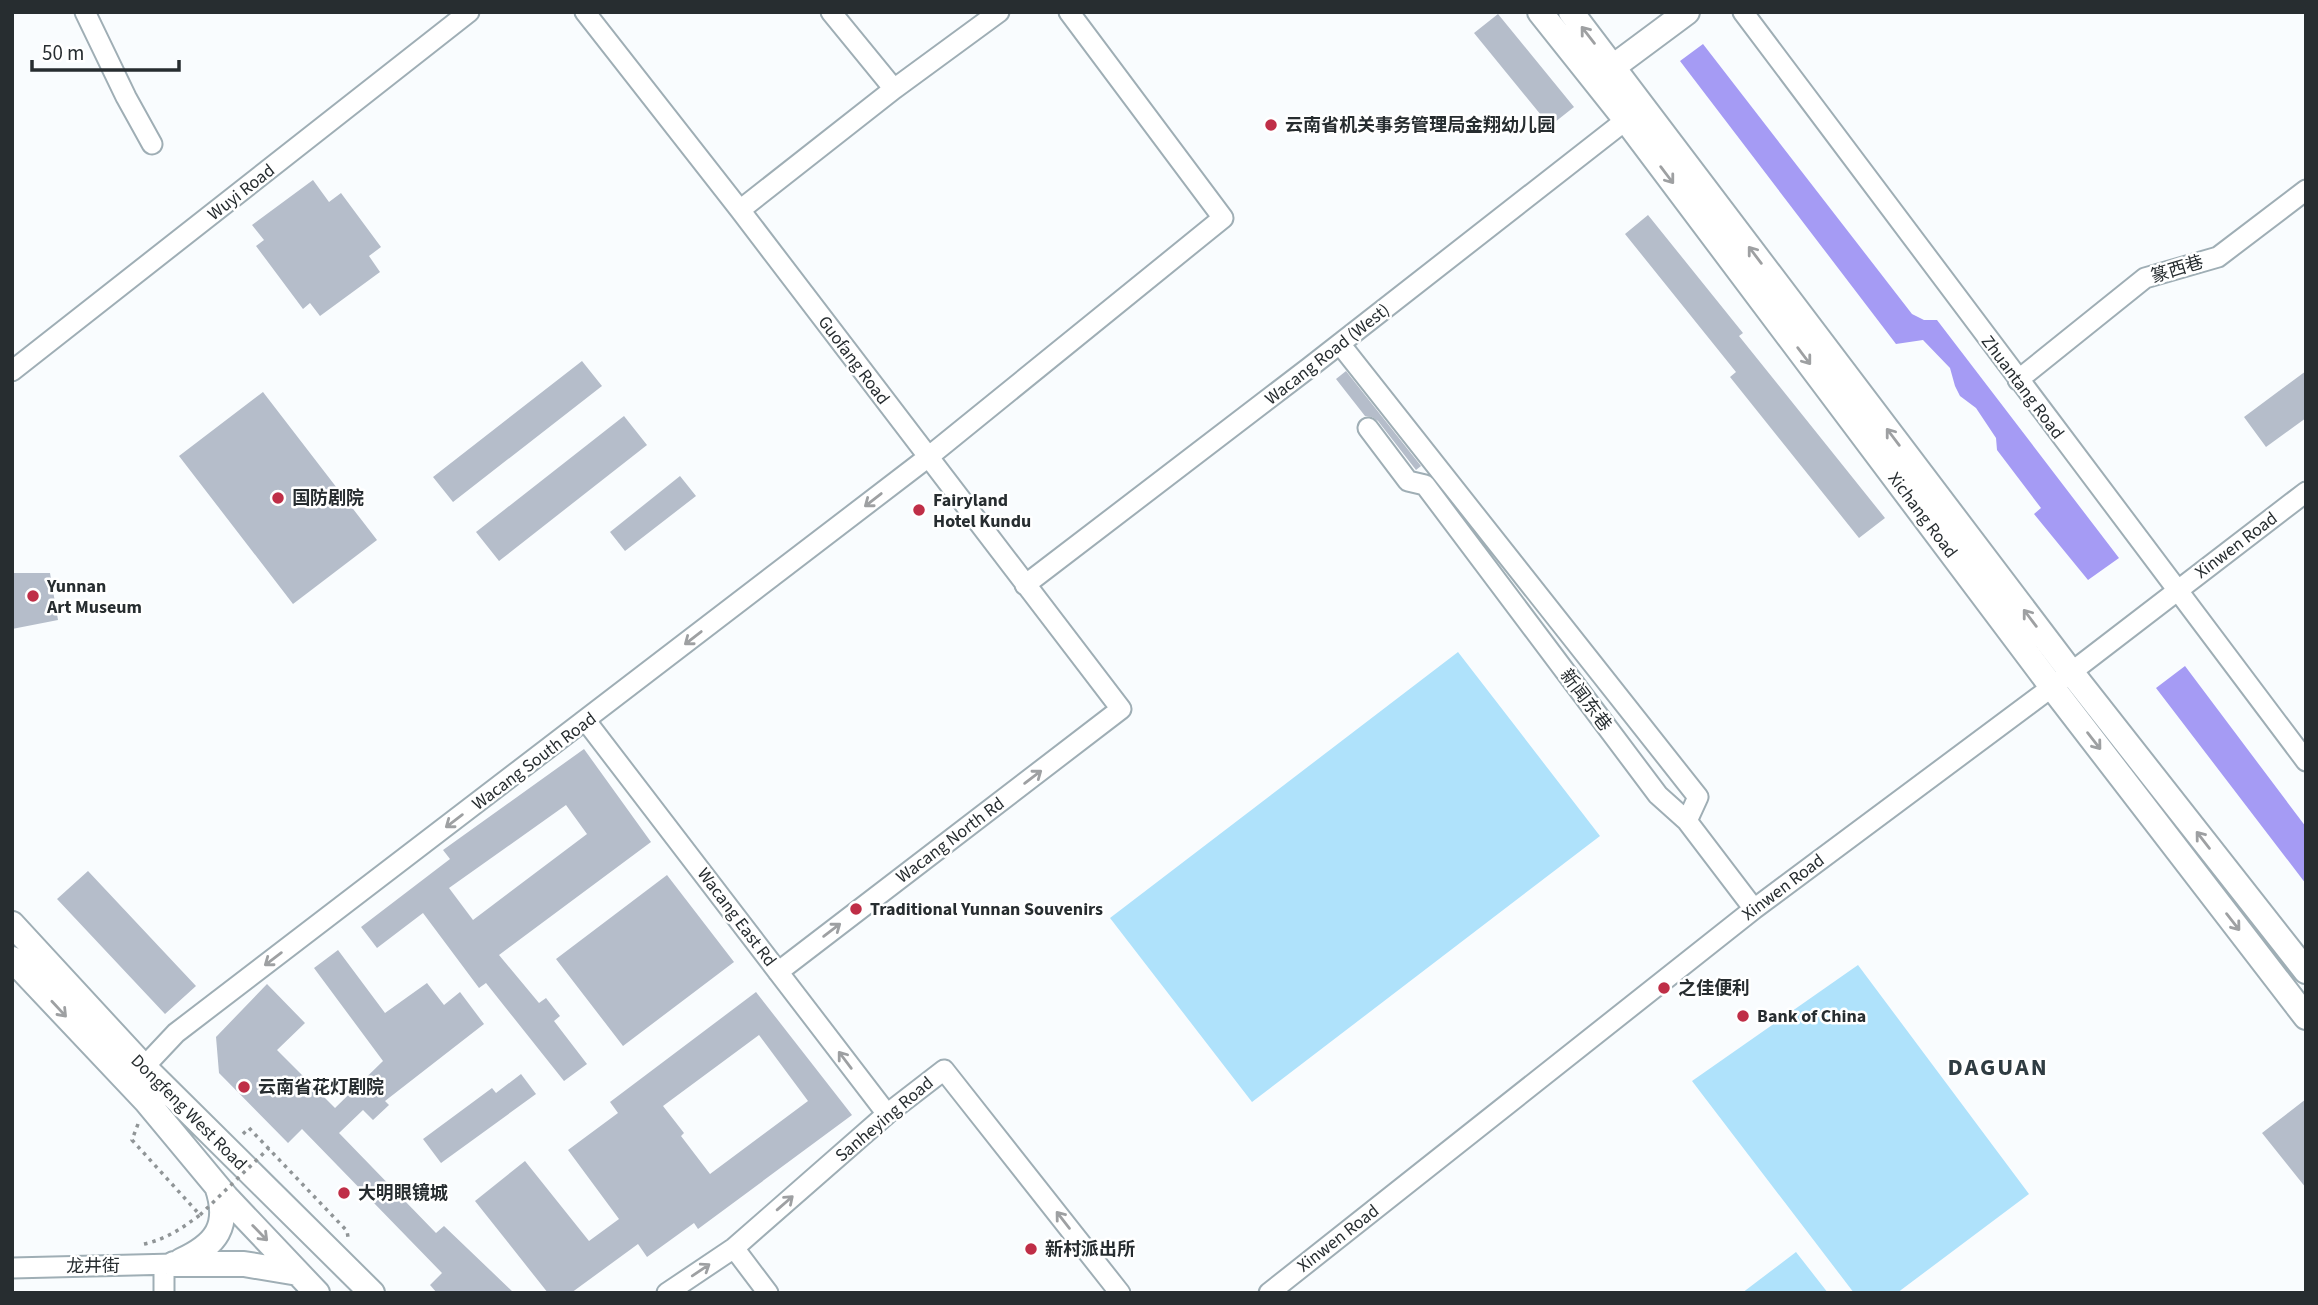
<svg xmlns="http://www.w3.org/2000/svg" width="2318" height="1305" font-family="'Source Sans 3','Noto Sans SC',sans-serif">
	<rect width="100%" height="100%" fill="#f9fcfe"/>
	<path fill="#afe2fb" d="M1458,652L1600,836L1252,1102L1110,918Z
		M1858,965L2029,1194L1897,1293H1854L1692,1081Z
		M1796,1252L1828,1293H1742Z"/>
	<path fill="#a59bf4" d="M1703,44L1912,314L1924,320H1937L2119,558L2088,580L2034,514L2041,508L1997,450L1996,438L1976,408L1960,396L1955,386L1950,368L1923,340L1896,344L1680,61Z
		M2185,666L2306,827V884L2156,688Z"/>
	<path fill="#b5bdca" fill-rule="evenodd" d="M1498,14L1574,107L1550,126L1474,33Z
		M313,180L329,202L341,193L381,247L369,256L380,272L320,316L310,303L303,309L256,246L264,240L252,225Z
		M1648,215L1743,333L1739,336L1885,518L1859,538L1730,377L1736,372L1625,234Z
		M582,361L602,386L453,502L433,477Z
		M1346,371L1421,466L1416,470L1378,421L1372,417L1365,416L1336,379Z
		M2306,371V418L2266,447L2244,417Z
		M263,392L377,540L293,604L179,456Z
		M624,416L647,445L499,561L476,532Z
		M680,476L696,496L625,551L610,532Z
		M12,573H50L58,620L12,629Z
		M584,749L651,842L499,955L539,1003L546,998L560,1016L554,1021L587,1064L564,1081L486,983L479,988L423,913L377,948L361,927L450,859L443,850ZM566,805L587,834L473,920L449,888Z
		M88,871L196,986L165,1014L57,899Z
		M667,875L734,962L623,1046L556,959Z
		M338,950L385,1013L427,983L444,1005L460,992L484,1024L385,1101L389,1105L373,1120L363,1110L339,1133L436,1233L444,1226L514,1293H437L430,1285L442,1273L302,1129L288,1143L219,1073L216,1037L267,984L305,1023L277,1050L335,1108L383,1061L314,968Z
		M756,992L852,1115L698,1229L694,1223L647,1257L638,1244L571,1293H548L475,1201L525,1161L589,1241L619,1219L568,1150L618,1113L610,1102ZM759,1035L808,1101L710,1174L681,1136L684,1133L663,1106Z
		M521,1074L536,1094L441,1163L423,1139L492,1088L496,1093Z
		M2306,1099V1188L2262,1133Z"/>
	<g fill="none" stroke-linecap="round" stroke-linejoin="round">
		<g stroke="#9faeb5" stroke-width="23">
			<path id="minor" d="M85,12L126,97L152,144
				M585,12L740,210L1121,709L778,972
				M831,12L894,89
				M1743,12L2306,761
				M740,210L894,89L999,12
				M1340,344L1698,797L1687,821
				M12,371L469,12
				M2018,380L2145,278L2218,257L2306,190
				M1368,428L1408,481L1425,485L1658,795L1687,821L1754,909
				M1025,585L1310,367L1626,120
				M586,721L887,1114
				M144,1067L176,1033L927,458L1223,218L1069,12
				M734,1248L768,1293
				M164,1265V1293
				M12,1268L174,1264
				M667,1293L734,1248L887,1114L944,1070L1120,1293
				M1269,1293L1754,909L2052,687L2306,492"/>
		</g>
		<g stroke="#9faeb5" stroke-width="28">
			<path id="major" d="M1540,12L1626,120L2052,687L2306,1017
				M1571,12L2071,672L2306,971
				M1613,67L1687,12
				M12,924L144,1067L372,1293
				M12,959L147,1102L226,1197L317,1293
				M181,1261C216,1245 231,1226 217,1186
				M174,1264H244L298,1273"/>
		</g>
		<path stroke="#909597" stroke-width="3.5" stroke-dasharray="3.5 5" stroke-linecap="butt" d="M138,1124L132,1140L200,1215C182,1228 167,1239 144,1244
			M243,1134L249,1128L347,1231L348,1237"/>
		<use href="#minor" stroke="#fff" stroke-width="19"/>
		<use href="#major" stroke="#fff" stroke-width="24"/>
		<path stroke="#909597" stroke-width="3.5" stroke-dasharray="3.5 5" stroke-linecap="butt" d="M200,1215L269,1148"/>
	</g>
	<defs><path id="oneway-shaft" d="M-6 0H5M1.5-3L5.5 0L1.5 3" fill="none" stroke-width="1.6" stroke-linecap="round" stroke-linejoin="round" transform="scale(1.75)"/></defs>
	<g stroke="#9ea0a2">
		<use href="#oneway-shaft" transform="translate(1588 35) rotate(-128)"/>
		<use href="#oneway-shaft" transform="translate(1667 175) rotate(53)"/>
		<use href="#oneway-shaft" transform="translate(1755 255) rotate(-127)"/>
		<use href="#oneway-shaft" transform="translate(1804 356) rotate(53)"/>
		<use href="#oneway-shaft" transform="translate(1893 437) rotate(-127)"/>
		<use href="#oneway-shaft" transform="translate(873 500) rotate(142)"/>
		<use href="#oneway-shaft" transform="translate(2030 618) rotate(-127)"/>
		<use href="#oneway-shaft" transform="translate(693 638) rotate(142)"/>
		<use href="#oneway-shaft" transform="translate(2094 741) rotate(52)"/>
		<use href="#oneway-shaft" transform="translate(1033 777) rotate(-37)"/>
		<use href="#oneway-shaft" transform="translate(454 821) rotate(143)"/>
		<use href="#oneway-shaft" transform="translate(2203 840) rotate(-128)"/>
		<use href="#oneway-shaft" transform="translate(2233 922) rotate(52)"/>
		<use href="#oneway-shaft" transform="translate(832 930) rotate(-37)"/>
		<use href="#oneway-shaft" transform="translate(273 959) rotate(143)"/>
		<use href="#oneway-shaft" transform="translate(59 1009) rotate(47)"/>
		<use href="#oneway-shaft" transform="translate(845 1060) rotate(-127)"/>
		<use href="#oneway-shaft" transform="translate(785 1203) rotate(-41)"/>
		<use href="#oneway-shaft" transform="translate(1063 1220) rotate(-128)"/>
		<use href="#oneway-shaft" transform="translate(260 1233) rotate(46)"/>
		<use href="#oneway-shaft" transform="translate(701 1270) rotate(-34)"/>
	</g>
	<g fill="#bf2e47" stroke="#fff" stroke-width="2.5">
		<circle cx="1271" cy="125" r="7"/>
		<circle cx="278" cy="498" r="7"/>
		<circle cx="919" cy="510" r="7"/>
		<circle cx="33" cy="596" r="7"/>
		<circle cx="856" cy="909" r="7"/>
		<circle cx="1664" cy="988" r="7"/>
		<circle cx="1743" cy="1016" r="7"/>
		<circle cx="244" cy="1087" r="7"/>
		<circle cx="344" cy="1193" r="7"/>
		<circle cx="1031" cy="1249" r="7"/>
	</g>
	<g text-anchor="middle" stroke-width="5" stroke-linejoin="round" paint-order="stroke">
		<g font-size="18" font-weight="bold" fill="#272d30" stroke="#fff" text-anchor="start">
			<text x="1285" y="131">云南省机关事务管理局金翔幼儿园</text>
			<text x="292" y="504">国防剧院</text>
			<text x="933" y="506">Fairyland<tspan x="933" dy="21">Hotel Kundu</tspan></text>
			<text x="47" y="592">Yunnan<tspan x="47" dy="21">Art Museum</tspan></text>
			<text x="870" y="915">Traditional Yunnan Souvenirs</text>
			<text x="1678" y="994">之佳便利</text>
			<text x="1757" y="1022">Bank of China</text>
			<text x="258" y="1093">云南省花灯剧院</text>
			<text x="358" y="1199">大明眼镜城</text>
			<text x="1045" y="1255">新村派出所</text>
		</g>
		<g font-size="18" fill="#272d30" stroke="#fff">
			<text transform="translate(241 192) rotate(-38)" y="6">Wuyi Road</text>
			<text transform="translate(2177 269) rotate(-17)" y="6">篆西巷</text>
			<text transform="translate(1327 354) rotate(-38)" y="6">Wacang Road (West)</text>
			<text transform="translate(854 360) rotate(53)" y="6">Guofang Road</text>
			<text transform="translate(2023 387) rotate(53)" y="6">Zhuantang Road</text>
			<text transform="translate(1923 515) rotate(53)" y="6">Xichang Road</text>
			<text transform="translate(2236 545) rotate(-37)" y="6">Xinwen Road</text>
			<text transform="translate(1586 700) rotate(53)" y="6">新闻东巷</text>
			<text transform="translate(534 761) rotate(-37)" y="6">Wacang South Road</text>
			<text transform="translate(950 840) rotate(-37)" y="6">Wacang North Rd</text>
			<text transform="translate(1783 887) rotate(-37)" y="6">Xinwen Road</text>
			<text transform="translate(737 917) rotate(53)" y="6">Wacang East Rd</text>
			<text transform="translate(189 1112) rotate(45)" y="6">Dongfeng West Road</text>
			<text transform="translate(884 1119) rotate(-40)" y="6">Sanheying Road</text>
			<text transform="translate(1338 1238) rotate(-38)" y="6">Xinwen Road</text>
			<text x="93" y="1272">龙井街</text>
		</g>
		<g font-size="24" font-weight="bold" letter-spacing="2" fill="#2f3c42" stroke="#fff">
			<text x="1998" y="1075">DAGUAN</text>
		</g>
	</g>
	<rect width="2318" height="1305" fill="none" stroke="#272d30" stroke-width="28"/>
	<path d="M32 60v10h147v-10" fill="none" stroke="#272d30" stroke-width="3.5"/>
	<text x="42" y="60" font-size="21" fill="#272d30" stroke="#ffffff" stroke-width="5" paint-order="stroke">50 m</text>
</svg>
